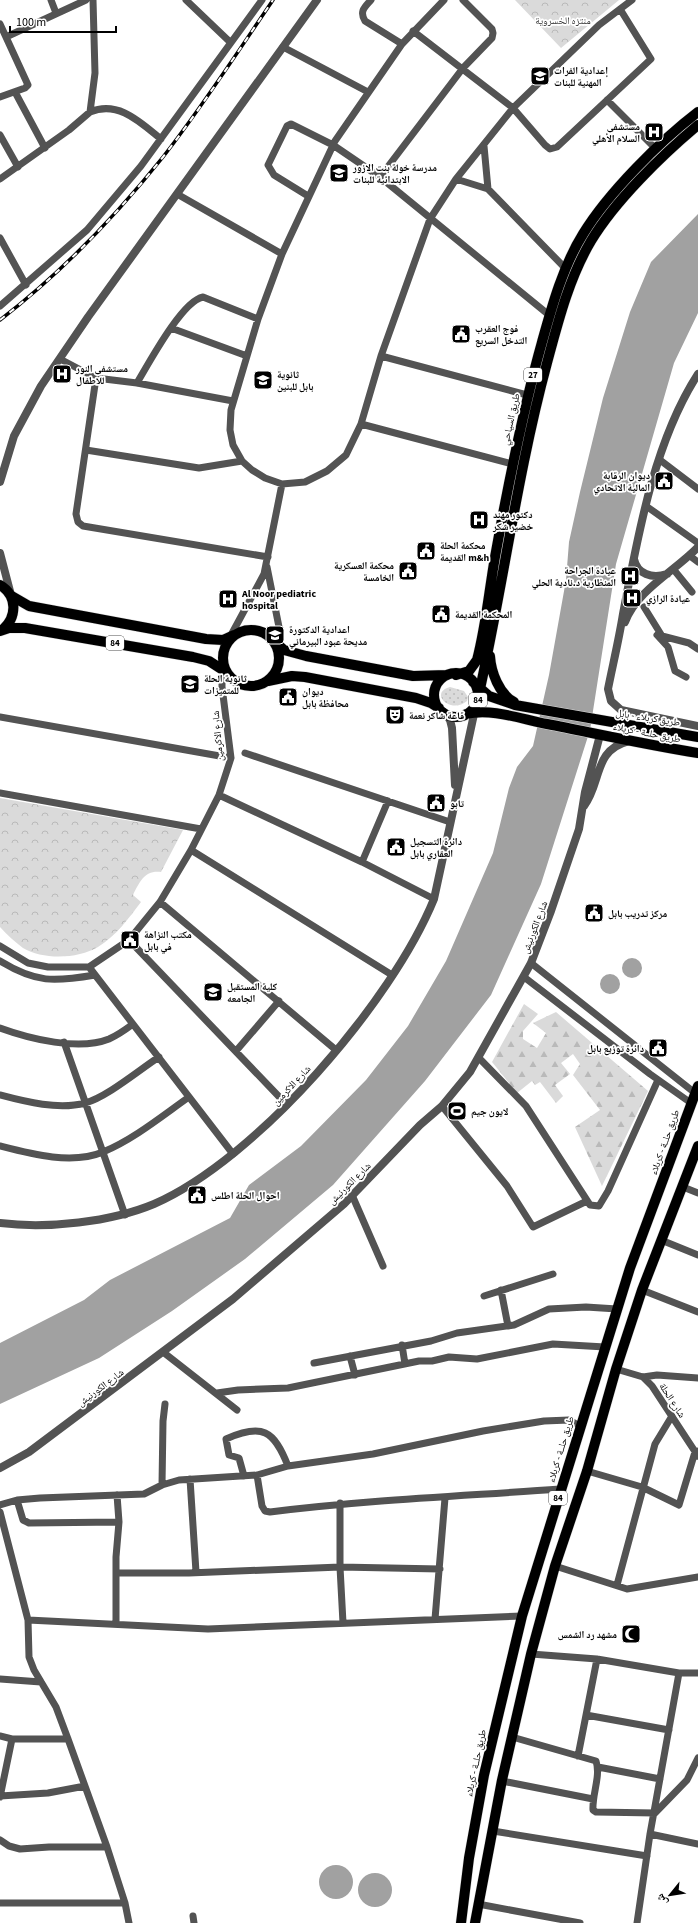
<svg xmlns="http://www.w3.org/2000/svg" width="698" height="1923" font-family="'Source Sans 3','Noto Naskh Arabic',sans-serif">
	<defs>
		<pattern id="grass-dots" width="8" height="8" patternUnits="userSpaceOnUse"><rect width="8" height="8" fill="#dadada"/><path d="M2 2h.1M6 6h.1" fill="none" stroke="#b9b9b9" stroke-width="1.8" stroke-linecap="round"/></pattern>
		<pattern id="forest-firs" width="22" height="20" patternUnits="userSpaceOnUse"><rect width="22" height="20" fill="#dadada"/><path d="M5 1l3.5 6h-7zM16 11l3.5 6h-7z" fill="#b9b9b9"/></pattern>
		<pattern id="park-crowns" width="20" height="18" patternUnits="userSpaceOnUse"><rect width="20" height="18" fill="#dadada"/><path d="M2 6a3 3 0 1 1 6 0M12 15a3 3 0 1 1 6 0" fill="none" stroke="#b9b9b9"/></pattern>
	</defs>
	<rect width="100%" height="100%" fill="#fff"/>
	<path fill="url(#grass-dots)" d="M450,687L464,691L468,697L467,701C451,715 428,693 450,687Z"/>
	<path fill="url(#forest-firs)" d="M524,1004L538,1014L523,1031V1039L537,1048L546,1033L533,1023L556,1012L648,1091L602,1186L575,1127L600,1110L573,1075L580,1064L573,1054L561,1063L570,1074L555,1085L563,1096L556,1103L540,1082L535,1085L532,1081L517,1093L492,1062Z"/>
	<path fill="url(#park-crowns)" d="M515,0H619L561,48Z
		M0,798L183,830L161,872C145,870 140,881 133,895L141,902C129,918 116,936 98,947C78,959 43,960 23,948C15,942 7,935 0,927Z"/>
	<path fill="#a1a1a1" d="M698,214V313L674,363L616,564L590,730L541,884L491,995L425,1081L333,1185L245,1259L172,1311L99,1358L0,1404V1343L84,1300L110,1280L230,1218L249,1185L301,1146L366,1080L408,1026L446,961L493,853L509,788L517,767L533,746L549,675L566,580L569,542L580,492L603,398L630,312L651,262Z
		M622 968a10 10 0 1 1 20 0a10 10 0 1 1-20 0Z
		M600 984a10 10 0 1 1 20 0a10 10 0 1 1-20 0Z
		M319 1882a17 17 0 1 1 34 0a17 17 0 1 1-34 0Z
		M358 1890a17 17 0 1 1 34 0a17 17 0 1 1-34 0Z"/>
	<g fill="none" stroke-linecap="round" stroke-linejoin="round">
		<g stroke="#dbdbdb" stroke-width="11">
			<path id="primary" d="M0,585C18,596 17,618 2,630
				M10,595L29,606L206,639L223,640L234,635
				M223 658a28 28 0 1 1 56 0a28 28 0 1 1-56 0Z
				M0,631L9,628H25L193,657L209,661L226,672
				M275,642L284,650L306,656L413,676L447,675
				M490,656C491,672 499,694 514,702
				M434 695a22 22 0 1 1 44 0a22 22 0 1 1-44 0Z
				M456,675L469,671L477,660C486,626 489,591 495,557C508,485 522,413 542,342C552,306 563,266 583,234C608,193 660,141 698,112
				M268,681L292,676L305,677L416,698L431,703L439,708
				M473,682L489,696L515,705L698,737
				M478,698C503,587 517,474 547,363C558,322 569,278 591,241C615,201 662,155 698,125
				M466,714C492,708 521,719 547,724C598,734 648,745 698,753
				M461,1923L469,1858L484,1775L522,1616L630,1268L698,1086
				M475,1923L502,1780L531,1654L555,1566L587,1471L616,1369L642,1290L698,1146"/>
		</g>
		<path stroke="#535353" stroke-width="7" d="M51,0L56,13
			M186,0L230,42
			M371,0C365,7 359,11 365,21L402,44
			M444,0L402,44L335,141L282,254L258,319L231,410L230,430L233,445L242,461L252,470L265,478L282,484L305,482L327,471L346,455L361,424L381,356L430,219L456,179L513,108L599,25L632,0
			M0,24L28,85L25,88L0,97
			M413,31L513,108L545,145L550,149L557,147L651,59L620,9
			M6,37L86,0
			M283,47L368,92
			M15,92L45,148
			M607,100L656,149
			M90,112C118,100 140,122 161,139
			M0,135L18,167
			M484,146L488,189
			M380,177L463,68L492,38L493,33L492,29L463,0
			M0,179L69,130L90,112L95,73L93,0
			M456,179L488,189L566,269
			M177,194L282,254
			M308,196L274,175L268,165L287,126L291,124L333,145L380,177L549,315
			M0,238L26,285
			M0,306L87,230L141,166L262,0
			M171,328L247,356
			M381,356L527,395
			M60,359L96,378L137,383L233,401
			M96,378L76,514L78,522L83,526L268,557
			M137,383C149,363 182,301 203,297L258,319
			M361,424L512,464
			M86,450L199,468L242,461
			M660,460L698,489
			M646,506L698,543
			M690,556L698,562
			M267,567L279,627V662
			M674,570L692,592
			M644,607L662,636L689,643L698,649
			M657,635L668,647L675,671L686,677
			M230,637L264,574L282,484
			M0,717L231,758
			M245,753L450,822
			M0,793L201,829
			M219,795L362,862L434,899
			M191,850L392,975
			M362,862L388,801
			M160,902L336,1050
			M129,940L287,1105
			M0,946L28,963L48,967H89L129,940L160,902L191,850L219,795L231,758L222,687V680L226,672
			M0,961C36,983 54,982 95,975
			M531,963L695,1093
			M89,967L233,1154
			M524,977L650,1074L691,1103
			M0,1028C30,1039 79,1051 109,1039C118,1035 125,1030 133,1024
			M64,1042L125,1215
			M236,1051L279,1001
			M479,1058L526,1106L590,1205L599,1206L608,1191L658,1080
			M0,1095C26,1102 59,1110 85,1103C107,1097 139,1070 159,1057
			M442,1106L507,1186L533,1227L587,1201
			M0,1146C31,1154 72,1165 103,1152C134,1139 162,1116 189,1097
			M683,1187L698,1193
			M352,1195L383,1266
			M661,1240L698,1255
			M501,1290L508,1326
			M642,1290L698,1312
			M484,1296L553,1274
			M402,1345L405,1364
			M163,1352L237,1410
			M350,1356L355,1375
			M314,1363L431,1341L457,1333L514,1325L549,1309L586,1307L617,1309
			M616,1369L643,1377L657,1375L698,1378
			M643,1377L652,1386L698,1456
			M217,1393L238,1390L288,1388L419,1361H432L449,1357L477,1359L553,1344L605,1347
			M587,1471L642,1487L679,1505L695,1452L698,1451
			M257,1475L262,1506L265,1511L270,1512C366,1500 463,1496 560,1489
			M244,1476L239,1458L229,1455L226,1439C262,1423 274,1430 288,1466
			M190,1479L196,1572
			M162,1485L163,1421L165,1404
			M17,1500L23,1520L29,1523L119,1522
			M340,1503V1567L343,1623
			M0,1505L17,1500L40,1498L144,1494L162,1485L179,1480L257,1475L288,1466L373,1454L483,1431L544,1421L569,1420L580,1426
			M0,1512L28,1620L29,1657L34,1670L56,1707L68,1739L107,1847L125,1903L129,1923
			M555,1566L627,1589L698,1577
			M117,1573H189L340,1567L440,1569
			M617,1585L655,1444L672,1416
			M435,1619L445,1498
			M28,1620L208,1629L522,1616
			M116,1624V1557L119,1522L117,1495
			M531,1654L597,1659L679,1673H698
			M0,1679L41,1682
			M586,1715L669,1730
			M0,1736L12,1739H68
			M512,1737L596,1761C601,1776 592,1794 593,1810L596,1812L655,1813L687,1780L698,1758
			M578,1756L597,1659
			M598,1767L660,1779
			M502,1781L593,1799
			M0,1796L48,1793L85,1786
			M0,1797L12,1739
			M493,1831L647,1856
			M650,1834L698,1844
			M0,1840L9,1846L20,1849L49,1847H107
			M0,1903H125
			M478,1904L580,1923
			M193,1916L194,1923
			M637,1923L650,1834L679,1673"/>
		<path stroke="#535353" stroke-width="8" d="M698,374C654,442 638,535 623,614C619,639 613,664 608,689L611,701L621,710L698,726
			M0,482L14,436L41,386L88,317L317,0
			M0,553L11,595
			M634,559C637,574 652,579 667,574
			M625,622C637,590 675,571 698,547
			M444,712L450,720L452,728L455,785
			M584,806C602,782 593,750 629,741
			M0,1223C47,1229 111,1222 154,1204C257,1159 392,1002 434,899L476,705
			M0,1468L29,1452L233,1299L344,1204L420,1125L442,1106L470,1072L531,963L551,911L579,829L585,792L600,735"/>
		<use href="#primary" stroke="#000" stroke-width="10"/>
		<g stroke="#000" stroke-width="3.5">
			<path id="rail" d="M0,320C61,273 115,217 163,157C202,107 237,53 273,0"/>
		</g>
		<use href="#rail" stroke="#fff" stroke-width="2" stroke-dasharray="6" stroke-linecap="butt"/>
	</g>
	<defs>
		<g id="school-square" transform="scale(1)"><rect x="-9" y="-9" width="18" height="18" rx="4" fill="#000" stroke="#fff"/><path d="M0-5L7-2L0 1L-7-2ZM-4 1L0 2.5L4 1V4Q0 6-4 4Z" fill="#fff"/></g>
		<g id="hospital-square" transform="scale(1)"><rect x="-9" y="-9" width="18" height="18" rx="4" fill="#000" stroke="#fff"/><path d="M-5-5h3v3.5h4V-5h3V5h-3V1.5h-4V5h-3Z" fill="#fff"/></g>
		<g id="civic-square" transform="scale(1)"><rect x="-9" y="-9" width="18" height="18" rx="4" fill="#000" stroke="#fff"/><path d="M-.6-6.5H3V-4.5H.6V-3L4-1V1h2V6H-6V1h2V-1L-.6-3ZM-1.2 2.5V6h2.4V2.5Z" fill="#fff"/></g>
		<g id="theatre-square" transform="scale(1)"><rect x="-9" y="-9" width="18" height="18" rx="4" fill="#000" stroke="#fff"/><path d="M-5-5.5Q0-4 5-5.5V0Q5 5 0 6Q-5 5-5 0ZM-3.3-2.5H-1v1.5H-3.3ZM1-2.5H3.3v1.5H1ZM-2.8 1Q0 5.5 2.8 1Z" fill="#fff"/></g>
		<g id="university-square" transform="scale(1)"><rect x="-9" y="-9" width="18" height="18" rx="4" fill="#000" stroke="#fff"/><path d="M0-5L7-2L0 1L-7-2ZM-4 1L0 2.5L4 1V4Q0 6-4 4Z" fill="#fff"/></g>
		<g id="stadium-square" transform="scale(1)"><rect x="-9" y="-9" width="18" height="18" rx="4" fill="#000" stroke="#fff"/><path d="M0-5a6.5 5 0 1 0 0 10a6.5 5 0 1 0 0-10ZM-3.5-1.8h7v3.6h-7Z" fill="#fff"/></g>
		<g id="mosque-square" transform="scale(1)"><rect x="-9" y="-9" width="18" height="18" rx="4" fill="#000" stroke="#fff"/><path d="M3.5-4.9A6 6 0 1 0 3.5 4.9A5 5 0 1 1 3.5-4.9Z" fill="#fff"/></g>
	</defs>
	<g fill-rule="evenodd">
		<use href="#school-square" x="540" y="76"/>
		<use href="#hospital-square" x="654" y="132"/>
		<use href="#school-square" x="339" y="173"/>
		<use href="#civic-square" x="461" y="334"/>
		<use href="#hospital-square" x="62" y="374"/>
		<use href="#school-square" x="263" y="380"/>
		<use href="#civic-square" x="664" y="481"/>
		<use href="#hospital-square" x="479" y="520"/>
		<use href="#civic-square" x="426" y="551"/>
		<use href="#civic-square" x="408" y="571"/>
		<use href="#hospital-square" x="630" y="576"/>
		<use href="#hospital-square" x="632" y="598"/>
		<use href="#hospital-square" x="228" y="599"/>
		<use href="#civic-square" x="441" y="614"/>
		<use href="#school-square" x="275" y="635"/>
		<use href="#school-square" x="190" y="684"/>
		<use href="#civic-square" x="288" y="697"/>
		<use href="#theatre-square" x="395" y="715"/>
		<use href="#civic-square" x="436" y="803"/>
		<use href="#civic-square" x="396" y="847"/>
		<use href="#civic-square" x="594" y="913"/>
		<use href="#civic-square" x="130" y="940"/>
		<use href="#university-square" x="213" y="992"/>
		<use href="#civic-square" x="658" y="1048"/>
		<use href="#stadium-square" x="457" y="1111"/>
		<use href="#civic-square" x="197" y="1195"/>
		<use href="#mosque-square" x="631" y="1634"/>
	</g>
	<g text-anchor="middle" stroke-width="3.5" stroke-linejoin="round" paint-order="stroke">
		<g fill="#fff" stroke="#4c4c4c" stroke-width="1">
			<rect x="524" y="368" width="18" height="14" rx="3"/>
			<rect x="106" y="636" width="18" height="14" rx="3"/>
			<rect x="469" y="693" width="18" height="14" rx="3"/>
			<rect x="549" y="1491" width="18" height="14" rx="3"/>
		</g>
		<g font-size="9" font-weight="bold" fill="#000">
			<text x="533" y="378">27</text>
			<text x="115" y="646">84</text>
			<text x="478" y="703">84</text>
			<text x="558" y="1501">84</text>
		</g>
		<g font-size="10" fill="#313131" stroke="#fff">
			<text x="563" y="24">منتزه الخسروية</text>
		</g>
		<g font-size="10" font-weight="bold" fill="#000" stroke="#fff" text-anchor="start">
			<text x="554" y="74">إعدادية الفرات<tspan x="554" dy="12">المهنية للبنات</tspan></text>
			<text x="640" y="130" text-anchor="end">مستشفى<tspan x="640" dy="12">السلام الأهلي</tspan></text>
			<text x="353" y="171">مدرسة خولة بنت الازور<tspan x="353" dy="12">الابتدائية للبنات</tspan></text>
			<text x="475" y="332">فوج العقرب<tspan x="475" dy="12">التدخل السريع</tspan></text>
			<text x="76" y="372">مستشفى النور<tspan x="76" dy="12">للاطفال</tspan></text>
			<text x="277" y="378">ثانوية<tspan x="277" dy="12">بابل للبنين</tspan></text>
			<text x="650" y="479" text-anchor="end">ديوان الرقابة<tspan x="650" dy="12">المالية الاتحادي</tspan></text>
			<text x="493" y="518">دكتور مهند<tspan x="493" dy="12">خضير شكر</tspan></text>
			<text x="440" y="549">محكمة الحلة<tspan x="440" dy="12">القديمة m&amp;h</tspan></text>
			<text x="394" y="569" text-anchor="end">محكمة العسكرية<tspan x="394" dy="12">الخامسة</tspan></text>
			<text x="616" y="574" text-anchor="end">عيادة الجراحة<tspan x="616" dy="12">المنظارية د.نادية الحلي</tspan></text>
			<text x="242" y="597">Al Noor pediatric<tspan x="242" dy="12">hospital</tspan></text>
			<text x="646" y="602">عيادة الرازي</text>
			<text x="455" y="618">المحكمة القديمة</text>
			<text x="289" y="633">اعدادية الدكتورة<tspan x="289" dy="12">مديحة عبود البيرماني</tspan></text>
			<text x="204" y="682">ثانوية الحلة<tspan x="204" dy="12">للمتميزات</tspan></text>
			<text x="302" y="695">ديوان<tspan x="302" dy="12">محافظة بابل</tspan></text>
			<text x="409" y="719">قاعة شاكر نعمة</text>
			<text x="450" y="807">تابو</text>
			<text x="410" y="845">دائرة التسجيل<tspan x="410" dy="12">العقاري بابل</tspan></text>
			<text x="608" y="917">مركز تدريب بابل</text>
			<text x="144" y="938">مكتب النزاهة<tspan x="144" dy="12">في بابل</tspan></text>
			<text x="227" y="990">كلية المستقبل<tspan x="227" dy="12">الجامعه</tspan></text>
			<text x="644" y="1052" text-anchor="end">دائرة توزيع بابل</text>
			<text x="471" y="1115">لايون جيم</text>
			<text x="211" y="1199">احوال الحلة اطلس</text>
			<text x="617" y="1638" text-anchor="end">مشهد رد الشمس</text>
		</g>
		<g font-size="10" fill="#000" stroke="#fff">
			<text transform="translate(510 419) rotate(-77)" y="4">طريق السياحي</text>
			<text transform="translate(648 717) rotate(9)" y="4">طريق كربلاء - بابل</text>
			<text transform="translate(647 732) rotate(11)" y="4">طريق حلــة - كربلاء</text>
			<text transform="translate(217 736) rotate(-95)" y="4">شارع الاكرمين</text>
			<text transform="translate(534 927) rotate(-69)" y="4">شارع الكورنيش</text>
			<text transform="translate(291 1085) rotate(-47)" y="4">شارع الاكرمين</text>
			<text transform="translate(664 1142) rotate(-70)" y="4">طريق حلــة - كربلاء</text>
			<text transform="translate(349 1183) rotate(-45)" y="4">شارع الكورنيش</text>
			<text transform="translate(100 1387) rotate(-37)" y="4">شارع الكورنيش</text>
			<text transform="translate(673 1400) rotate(57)" y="4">شارع الحلة</text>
			<text transform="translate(560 1449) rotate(-73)" y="4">طريق حلــة - كربلاء</text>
			<text transform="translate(475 1763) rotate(-78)" y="4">طريق حلــة - كربلاء</text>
		</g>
	</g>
	<g transform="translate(670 1895) rotate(240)" stroke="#ffffff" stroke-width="3" paint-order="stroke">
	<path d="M0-3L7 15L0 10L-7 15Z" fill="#000000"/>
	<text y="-6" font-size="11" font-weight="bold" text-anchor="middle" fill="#000000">ش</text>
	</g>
	<path d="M10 26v6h106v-6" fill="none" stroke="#000000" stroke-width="2"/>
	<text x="16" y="26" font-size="12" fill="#000000" stroke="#ffffff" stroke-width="3" paint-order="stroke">100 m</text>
</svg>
